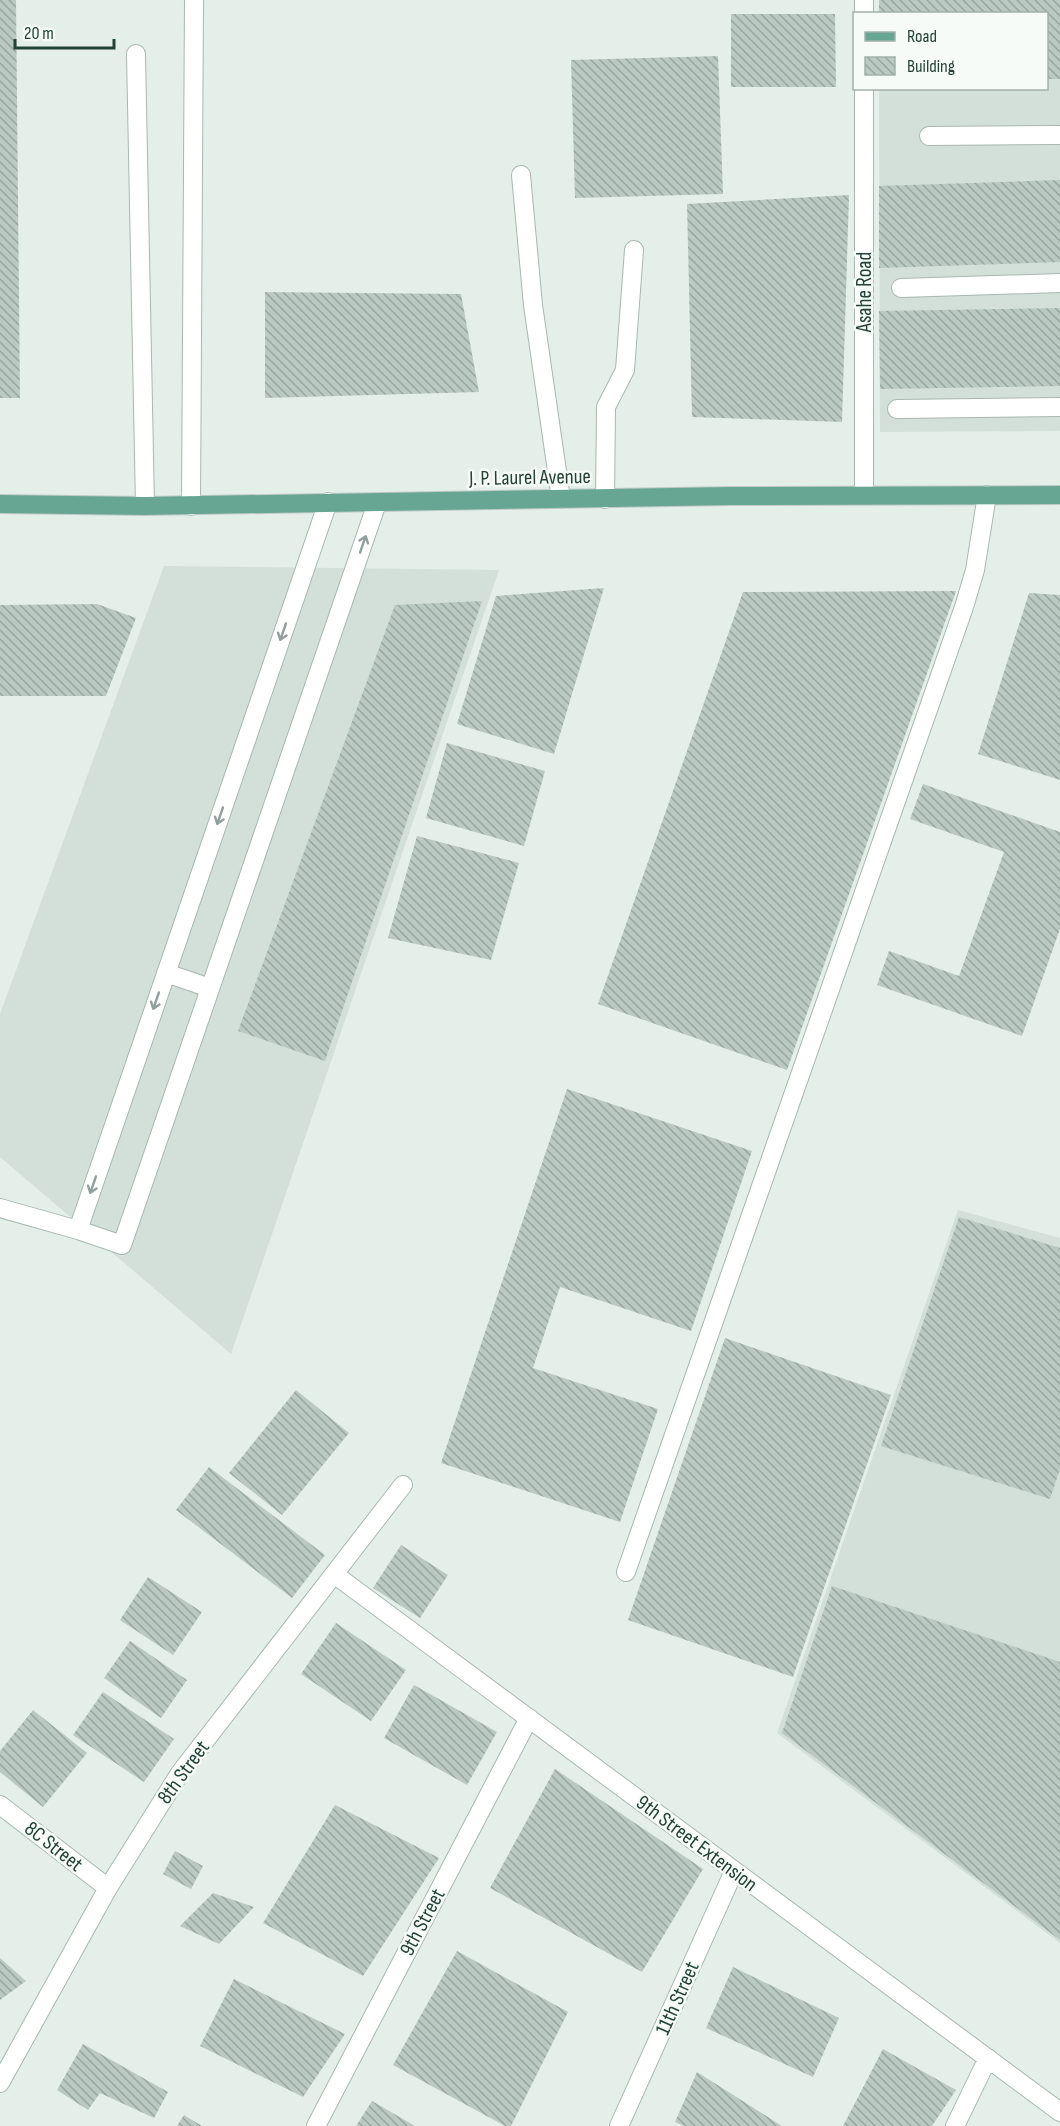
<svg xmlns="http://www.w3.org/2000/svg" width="1060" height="2126" font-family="'Sofia Sans Condensed',sans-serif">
	<defs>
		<pattern id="building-back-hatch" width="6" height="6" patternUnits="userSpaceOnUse" patternTransform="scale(1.5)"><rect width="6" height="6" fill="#bacac3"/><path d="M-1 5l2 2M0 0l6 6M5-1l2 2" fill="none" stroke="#97a69f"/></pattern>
	</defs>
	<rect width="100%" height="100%" fill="#e5efea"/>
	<path fill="#d3dfd9" d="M879,0H1060V431L880,432L879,89L1046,88V14L879,13Z
		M164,566L499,570L231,1354L0,1157V1014Z
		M958,1210L1060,1238V1943L777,1733Z"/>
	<path fill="url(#building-back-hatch)" d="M0,0H16L20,398H0Z
		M879,0H1060V79H1046V14H879Z
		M731,14H835L836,87H731Z
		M718,56L723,194L575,198L571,60Z
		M1060,180V262L879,268V186Z
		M849,195L842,422L692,417L687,204Z
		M265,292L461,294L479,392L265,398Z
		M1060,308V386L880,389L879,311Z
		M604,588L554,754L457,724L496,596Z
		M956,591L787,1070L598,1004L743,592Z
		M1029,593L1060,595V780L978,754Z
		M482,601L325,1061L238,1031L395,605Z
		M97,604L136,618L106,696H0V605Z
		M447,743L545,771L524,846L426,818Z
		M923,784L1060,832V929L1022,1036L877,985L889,951L959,976L1004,852L910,819Z
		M417,836L519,863L491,960L388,938Z
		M567,1089L752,1151L691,1331L560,1287L533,1368L658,1409L620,1522L441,1463Z
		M959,1217L1060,1248V1469L1050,1499L881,1446Z
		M725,1338L891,1395L793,1677L628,1620Z
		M296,1390L349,1433L282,1515L229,1473Z
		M209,1467L325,1555L292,1598L176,1510Z
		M401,1545L448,1575L420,1618L373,1588Z
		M148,1577L202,1612L173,1655L120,1620Z
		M832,1586L1060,1662V1940L782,1733Z
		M336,1623L406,1670L371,1721L301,1674Z
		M130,1641L187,1680L161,1718L104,1678Z
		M414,1685L497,1732L467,1785L384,1738Z
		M103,1692L174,1739L144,1782L73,1735Z
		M33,1710L87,1753L43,1807L0,1772V1751Z
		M555,1769L703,1869L642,1972L490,1888Z
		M335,1805L439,1858L363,1976L263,1923Z
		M175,1851L203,1866L191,1889L163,1874Z
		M213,1893L254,1907L219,1944L180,1926Z
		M457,1951L568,2012L511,2126H505L393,2065Z
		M0,1958L26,1981L0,2000Z
		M733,1967L839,2018L813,2077L706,2028Z
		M234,1979L345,2034L303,2097L200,2046Z
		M83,2044L168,2092L154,2118L100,2093L88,2110L57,2090Z
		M883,2049L956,2090L932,2126H843Z
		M697,2072L782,2126H684L675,2122Z
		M372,2101L415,2126H356Z
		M184,2115L202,2126H177Z"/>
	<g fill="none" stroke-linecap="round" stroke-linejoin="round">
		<g stroke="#a7b8b1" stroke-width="20">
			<path id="minor" d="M864,14V0
				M136,54L145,506
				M929,136L1060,135
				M521,175L533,305L561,499
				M901,288L1060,283
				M897,409L1060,407
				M864,495V88
				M605,499L606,407L625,370L634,250
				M328,502L78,1230L122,1245L377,503
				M191,506L194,0
				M166,973L210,988
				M0,1208L78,1230
				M626,1572L964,607L975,570L987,495
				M334,1574L1060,2112
				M0,1805L108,1888
				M0,2083L108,1888L180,1773L403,1485
				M316,2126L529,1718
				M619,2126L734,1871
				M955,2126L988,2058"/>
		</g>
		<g stroke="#c1cac7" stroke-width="20">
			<path id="major" d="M0,504L145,506L731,496L1060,495"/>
		</g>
		<use href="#minor" stroke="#fff" stroke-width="18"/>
		<use href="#major" stroke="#68a694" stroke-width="18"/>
	</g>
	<defs><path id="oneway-shaft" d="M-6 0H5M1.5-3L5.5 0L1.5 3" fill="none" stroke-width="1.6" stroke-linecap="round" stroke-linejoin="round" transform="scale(1.5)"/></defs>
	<g stroke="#91a09c">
		<use href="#oneway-shaft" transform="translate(363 544) rotate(-71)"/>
		<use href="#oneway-shaft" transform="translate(283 632) rotate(109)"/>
		<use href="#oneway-shaft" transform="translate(220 816) rotate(109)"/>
		<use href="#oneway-shaft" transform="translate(156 1001) rotate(109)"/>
		<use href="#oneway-shaft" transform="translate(93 1185) rotate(109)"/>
	</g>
	<g text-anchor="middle" stroke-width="5" stroke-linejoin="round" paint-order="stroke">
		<g font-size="21" fill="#234238" stroke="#f6fbf8">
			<text transform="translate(864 292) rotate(-90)" y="7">Asahe Road</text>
			<text transform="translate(530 477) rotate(-1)" y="7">J. P. Laurel Avenue</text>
			<text transform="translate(183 1772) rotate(-54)" y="7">8th Street</text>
			<text transform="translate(697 1843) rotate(37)" y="7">9th Street Extension</text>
			<text transform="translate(54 1846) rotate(38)" y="7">8C Street</text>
			<text transform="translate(422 1922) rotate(-62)" y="7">9th Street</text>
			<text transform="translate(677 1998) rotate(-66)" y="7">11th Street</text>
		</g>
	</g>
	<rect x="853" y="12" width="195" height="78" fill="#f6fbf8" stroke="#a2b1ab" stroke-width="1.5"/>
	<rect x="865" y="32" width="30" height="9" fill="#68a694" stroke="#a2b1ab" stroke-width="1.5"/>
	<text x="907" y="42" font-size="18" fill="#234238">Road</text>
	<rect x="865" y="57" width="30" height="18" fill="url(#building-back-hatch)" stroke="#a2b1ab" stroke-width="1.5"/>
	<text x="907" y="72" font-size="18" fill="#234238">Building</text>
	<path d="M15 39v9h99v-9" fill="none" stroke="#234238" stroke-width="3"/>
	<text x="24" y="39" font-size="18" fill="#234238" stroke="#f6fbf8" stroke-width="4.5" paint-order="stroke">20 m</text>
</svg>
